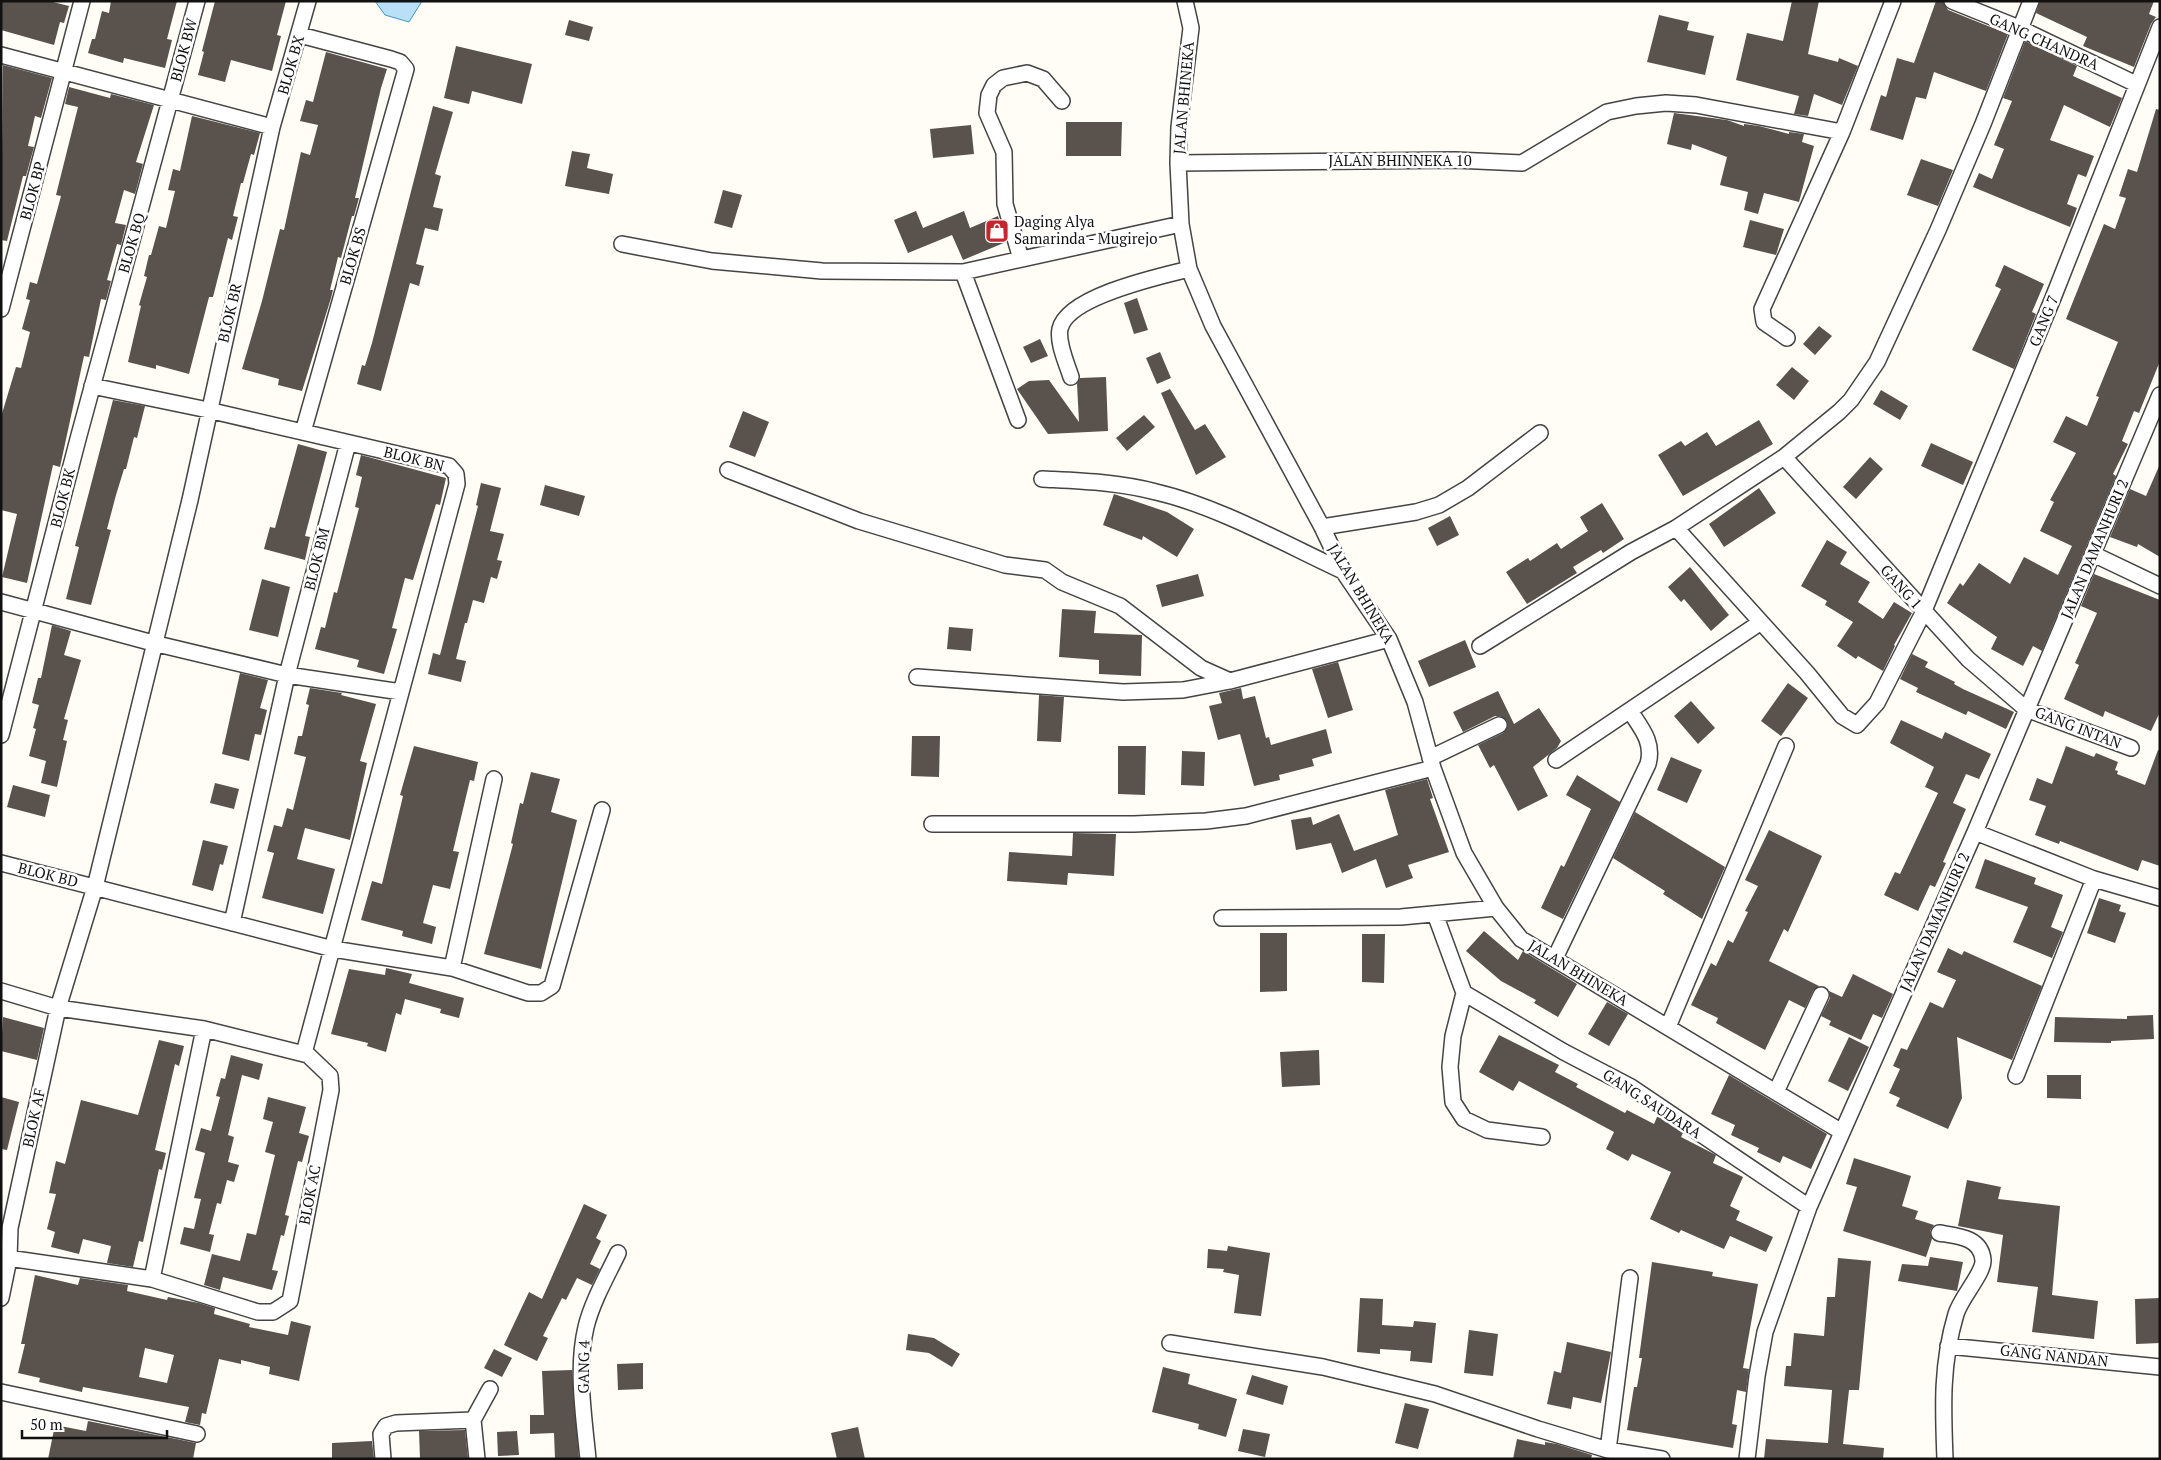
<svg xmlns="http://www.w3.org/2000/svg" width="2161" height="1460" font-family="'PT Serif',serif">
	<rect width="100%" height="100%" fill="#fffdf5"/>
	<path fill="#b9e0f7" stroke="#3f96cf" d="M375,1H422L409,22L385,15Z"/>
	<path fill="#5a524d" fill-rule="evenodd" d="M1,1H49L69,6L64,23L60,22L54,45L1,30Z
		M111,1H177L167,39L172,40L165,68L124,58L123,63L88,53L92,39H95L102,11L109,13Z
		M215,1H286L277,35L281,36L272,71L231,60L225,82L198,75L204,52L202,51Z
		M1792,1H1819L1808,54L1838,62L1839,58L1858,66L1842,105L1814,94L1808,116L1794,114L1799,96L1736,80L1747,33L1783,41Z
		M1936,1H1943L1948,10L2008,34L1986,91L1934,72L1926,99L1916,97L1903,140L1870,130L1881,95L1886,97L1897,58L1914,63Z
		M2040,1H2154L2149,14L2156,17L2151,24L2134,67L2083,46L2087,37L2036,13Z
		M1659,15L1689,22L1687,30L1714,36L1705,75L1647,62Z
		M569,20L593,27L589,41L565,35Z
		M2025,41L2077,66L2073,76L2122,98L2110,127L2064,105L2050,140L2094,156L2086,177L2078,174L2067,204L2077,208L2070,227L1973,187L1979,173L1992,179L2004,149L1994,145L2012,101L2003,98Z
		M456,46L532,64L522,104L472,91L469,104L444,98Z
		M326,52L387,69L381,88L355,198H359L354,216H352L341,258L338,257L330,290H333L331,298L302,391L278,385L279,379L242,369L262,301L280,229L284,230L301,152L310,155L318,125L300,121L306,100L313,102Z
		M3,65L52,78L41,118L35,116L28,146L34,147L26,176H23L7,241L1,240Z
		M69,87L110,98L111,94L154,105L136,162L143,164L135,194L124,190L115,223L126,225L121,245L117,244L107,280L111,281L106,300L101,299L89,357L84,356L60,467L53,465L27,583L2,577L17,514L1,510V417L16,367L21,368L30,332L22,329L30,300L26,299L30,282L37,284L61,196L56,195L78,107L65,104Z
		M433,106L453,112L435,174L441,176L433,207L443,209L438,231L425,228L416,264L424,266L419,286L410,283L381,391L357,384L362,365L365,366L372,343Z
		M2156,109L2160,110V361L2139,413L2134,411L2122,441L2128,444L2113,474L2116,476L2042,651L2033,646L2023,666L1991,649L1997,637L1947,603L1960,583L1963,586L1979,563L2010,584L2024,557L2058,575L2072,546L2040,531L2054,502L2050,500L2076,453L2053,442L2066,416L2087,426L2099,397L2096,396L2118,342L2066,319L2104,224L2115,229L2126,198L2119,196L2128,169L2137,172Z
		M1674,113L1727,120L1744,126V124L1759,126L1789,134V132L1804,134L1802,142L1814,146L1799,202L1764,193L1758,214L1744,210L1748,192L1720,185L1727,157L1692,144L1691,150L1667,144Z
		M192,116L260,133L254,155L251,154L243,183H241L233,216L238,217L232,240L228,238L213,297H209L189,374L156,365V369L128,362L141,306L139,305L147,277L144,276L149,255H151L159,226L166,228L175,191L168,190L173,169L180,171Z
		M1066,122H1122L1121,156H1066Z
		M971,125L974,154L933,158L930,129Z
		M572,151L590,154L587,168L613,174L609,194L565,186Z
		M1921,159L1953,170L1938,206L1907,195Z
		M723,190L742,195L732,228L714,223Z
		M916,211L923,228L964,211L970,228L998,216L1006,242L963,260L952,235L908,253L894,220Z
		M1750,220L1784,229L1776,255L1743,247Z
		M2004,265L2044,284L2032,312L2036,314L2014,369L1972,350L2001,289L1995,286Z
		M1137,298L1148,330L1134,334L1124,303Z
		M1819,326L1832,336L1815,355L1803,344Z
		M1040,339L1048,356L1031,363L1023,347Z
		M1160,352L1171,378L1157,384L1146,358Z
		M1792,367L1809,381L1794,400L1776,385Z
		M1106,377L1108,431L1048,434L1017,389L1029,381L1049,380L1079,422L1077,384L1080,378Z
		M1170,389L1195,430L1205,424L1226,457L1196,475L1161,393Z
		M1881,390L1908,406L1900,420L1873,404Z
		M113,400L145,406L137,438L134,437L126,469H124L116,495L107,529L111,530L91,605L66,599L79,547L75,546Z
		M743,411L769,422L755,457L729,447Z
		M1144,415L1155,427L1127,451L1116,438Z
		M1759,420L1773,444L1683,496L1658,455L1681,441L1685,446L1707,432L1716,446Z
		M1931,443L1973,462L1963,485L1921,466Z
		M298,444L327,452L305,536L310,537L305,560L264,549L270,527L275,528Z
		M361,455L446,478L440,505L436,504L413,580L405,578L392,628L397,629L384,674L357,667L359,660L315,649L321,627L325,628L334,592L337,593L359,508L355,507L362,477L356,475Z
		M1870,457L1883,469L1856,499L1843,487Z
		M2160,464V557L2138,544L2137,547L2110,537L2130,489L2146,496Z
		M481,483L501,488L490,531L504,534L497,560L502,561L497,579L491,577L484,603L473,600L467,623H465L456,659L466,661L461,682L428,674L433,653L440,655L478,506L476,505Z
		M545,485L585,496L579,516L540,505Z
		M1759,488L1776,513L1724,547L1709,524Z
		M1114,494L1167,512L1194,529L1177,557L1143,536L1142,540L1103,525Z
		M1602,503L1624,539L1603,553L1601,550L1573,567L1577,573L1527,604L1506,572L1528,558L1530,561L1557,543L1561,549L1588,531L1580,517Z
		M1450,516L1459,535L1437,546L1428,528Z
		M1827,540L1847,552L1840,564L1870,582L1858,602L1883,619L1894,602L1912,613L1894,645L1895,646L1883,671L1858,656L1856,659L1837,646L1853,622L1825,605L1827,601L1801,586Z
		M1690,567L1729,615L1711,631L1684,599L1681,602L1668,587Z
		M1198,574L1204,596L1162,607L1156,585Z
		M2094,574L2160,600V712L2151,731L2105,711L2103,717L2064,699L2079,665L2075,663L2097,613L2081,606Z
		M262,579L290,587L278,637L249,630Z
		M1062,609L1096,611L1094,633L1142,635L1141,676L1099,674V660L1059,657Z
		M52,625L71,631L64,655L81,660L64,719L68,720L63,740L67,741L57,787L41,783L46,761L29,756L36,729L33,728L39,705L32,703L38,678H41Z
		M949,627L973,629L971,651L947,649Z
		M1465,640L1476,667L1429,687L1418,661Z
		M1912,654L1928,662L1925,667L1955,682L1954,684L1963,689L2014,712L2006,729L1968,711L1966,715L1916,692L1918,688L1900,679Z
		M1338,662L1353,710L1328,718L1312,669Z
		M240,673L268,680L260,708L267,710L261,735L255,734L249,761L222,754Z
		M1788,683L1808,698L1781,736L1761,721Z
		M310,688L342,693L341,695L376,704L360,761L367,763L350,840L305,828L297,859L335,869L323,914L262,898L274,853L267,851L274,825L282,827L287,808L293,810L306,757L294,754L298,736H302L309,705L306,704Z
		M1241,688L1243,699L1255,696L1266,738L1269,737L1271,745L1326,729L1332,753L1312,759L1314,766L1279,775L1280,780L1254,786L1240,734L1218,740L1209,706L1222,703L1219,693Z
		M1498,691L1514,724L1539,708L1561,741L1557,748L1533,767L1548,796L1518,811L1494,765L1490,768L1478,745L1503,733L1508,726L1507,721L1500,716H1495L1463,732L1453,712Z
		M1039,695L1064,697L1061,742L1037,741Z
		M1691,701L1715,728L1698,744L1674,716Z
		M1901,720L1942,739L1945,732L1991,754L1979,779L1966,774L1953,803L1966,809L1943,862L1946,863L1935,887L1930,885L1918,911L1884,895L1895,872L1900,874L1938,793L1925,787L1934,767L1890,743Z
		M912,736H940L939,777L911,776Z
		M414,746L478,762L474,781L470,780L453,851L459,852L450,889L433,885L423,923L436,927L432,944L402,936L403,931L361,920L372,881L382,884L403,796L400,795Z
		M1118,746H1146L1145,795L1118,794Z
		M2066,746L2094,757L2096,753L2118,762L2115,770L2118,771L2117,774L2145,785L2158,750L2160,751V866L2142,860L2138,871L2060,841L2059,844L2035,835L2046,806L2029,800L2037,778L2052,784Z
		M1182,751L1205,752L1204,786L1181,785Z
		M1671,757L1702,770L1687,803L1657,790Z
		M531,772L560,779L551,812L577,820L541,969L484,954L513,844L511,843L520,803L523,804Z
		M1577,775L1620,802L1563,919L1541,908L1561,865L1564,867L1591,809L1566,795Z
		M1427,779L1433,798L1430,799L1449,852L1408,865L1413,878L1386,888L1376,859L1342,873L1331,843L1296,850L1291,820L1311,817L1313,825L1339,814L1354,851L1398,835L1385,790Z
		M215,783L239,789L234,809L210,803Z
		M13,785L50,795L45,817L7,807Z
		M1635,812L1725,867L1702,919L1663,894L1665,891L1613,858Z
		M1769,830L1822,856L1788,932L1784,929L1769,961L1819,986L1813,991L1805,1008L1789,1000L1765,1050L1716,1023L1718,1018L1691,1005L1711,963L1716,966L1728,940L1733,943L1748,912L1745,911L1758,886L1745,880Z
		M1073,833L1116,834L1114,876L1068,873L1067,885L1007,881L1009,852L1072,856Z
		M203,840L228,846L223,865L220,864L213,891L192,885Z
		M1985,859L2036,878L2034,884L2063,895L2051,927L2063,932L2052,958L2013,942L2028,907L1975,888Z
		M2099,898L2121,905L2119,911L2126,913L2115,943L2087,933Z
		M1484,931L1518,960L1523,951L1577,984L1558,1017L1534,1003L1536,1000L1501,981L1466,951Z
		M1260,933H1287V991L1260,992Z
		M1362,934H1385L1384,983L1362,982Z
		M1948,948L1962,955L1964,951L2042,986L2012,1060L1957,1037L1962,1098L1948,1129L1896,1106L1900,1098L1889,1093L1900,1069L1893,1066L1901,1048L1907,1050L1930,1002L1943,1008L1956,980L1937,972Z
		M386,968L412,974L409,983L464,998L459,1018L440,1013L441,1009L405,999L401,1015L396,1013L386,1052L367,1046L368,1043L331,1034L349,969L385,975Z
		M1853,974L1893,994L1882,1018L1873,1014L1861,1040L1829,1025L1831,1021L1821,1016L1830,998L1829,991L1842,997Z
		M1607,1002L1628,1014L1609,1046L1588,1034Z
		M2153,1015L2154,1039L2111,1041V1043L2054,1042L2055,1017L2127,1019V1016Z
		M3,1017L44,1028L37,1060L1,1051Z
		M1499,1035L1559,1065L1555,1072L1578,1084L1576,1087L1625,1113L1627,1110L1654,1124L1657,1117H1659L1683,1133L1681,1137L1716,1155L1713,1163L1743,1177L1730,1206L1740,1211L1736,1220L1773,1237L1766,1252L1730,1236L1724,1249L1681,1230L1679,1233L1650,1219L1671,1172L1632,1154L1628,1161L1606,1149L1614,1132L1519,1081L1513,1091L1479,1072Z
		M1849,1037L1869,1047L1848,1091L1828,1081Z
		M159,1040L184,1046L179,1066L175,1064L155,1150L166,1153L162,1170L159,1169L143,1242L139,1241L133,1267L107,1263L111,1246L83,1239L79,1254L51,1247L55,1232L47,1229L56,1194L49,1193L56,1161L65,1164L81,1100L138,1115Z
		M1319,1050L1320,1085L1282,1087L1280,1052Z
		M231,1055L263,1064L259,1080L242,1075L228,1135L234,1137L228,1162L239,1165L234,1182L227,1180L221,1204L217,1203L209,1234L214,1235L210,1252L180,1244L184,1227L194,1229L201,1199L194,1198L205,1153L195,1150L201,1128L211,1131L220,1097L216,1096L221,1078L225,1079Z
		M1729,1075L1827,1134L1811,1169L1783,1156L1780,1163L1757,1152L1759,1148L1731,1135L1735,1125L1711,1114Z
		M2047,1075H2081V1099L2047,1098Z
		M1,1097L19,1102L7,1150L1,1149Z
		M268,1097L306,1107L299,1133L309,1136L302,1162L298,1161L285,1215L289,1216L284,1236L281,1235L272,1270L278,1271L272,1290L223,1277L220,1290L204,1285L212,1254L240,1261L247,1233L256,1235L275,1155L265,1152L273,1122L263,1119Z
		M1854,1158L1911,1176L1902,1206L1918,1211L1915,1219L1934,1225L1930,1231L1932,1239L1926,1257L1843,1231L1857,1187L1846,1184Z
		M1967,1180L2001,1187L1998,1199L2060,1206L2052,1295L2098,1301L2094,1339L2032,1332L2038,1287L1997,1282L2003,1235L1958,1226Z
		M584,1204L607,1215L596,1238L601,1241L590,1264L600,1269L592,1285L577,1278L566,1300L562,1298L543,1336L548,1338L537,1361L504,1345L529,1292L542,1299Z
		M1228,1246L1270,1253L1261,1316L1234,1313L1239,1275L1223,1272L1224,1269L1207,1268L1208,1249L1227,1251Z
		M1930,1257L1963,1262L1957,1291L1898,1281L1902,1264L1928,1266Z
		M1838,1258L1871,1261L1859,1390H1849L1843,1444L1884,1448L1883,1459H1764L1766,1439L1828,1443L1832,1390L1784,1386L1786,1366H1791L1794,1333L1824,1336L1827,1297H1835Z
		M1652,1262L1713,1272L1712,1276L1758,1284L1743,1368L1749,1369L1746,1392L1737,1390L1732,1424L1737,1425L1733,1448L1627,1430L1634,1387H1637L1642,1358H1639Z
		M35,1275L78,1285L80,1278L128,1285L127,1291L167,1300L168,1297L199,1303L215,1308L214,1314L250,1324L249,1327L288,1335L291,1321L311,1326L299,1381L269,1374L270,1367L241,1360V1364L219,1359L206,1414L202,1413L200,1425L185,1422L189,1407L83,1387L82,1392L39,1382L40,1378L18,1373L25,1344H21ZM145,1348L174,1355L167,1383L139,1377Z
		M1360,1298L1383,1299L1382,1325L1413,1327L1414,1321L1436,1323L1432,1363L1410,1361L1411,1351L1380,1349V1354L1357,1352Z
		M2160,1298V1343L2136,1344L2135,1299Z
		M1469,1330L1498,1334L1493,1376L1464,1373Z
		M908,1334L934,1338L960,1354L952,1367L929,1353L906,1350Z
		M1567,1342L1611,1352L1601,1403L1573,1397L1571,1409L1547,1404L1554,1371L1561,1373Z
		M494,1349L512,1358L502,1377L484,1368Z
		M643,1363V1389L618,1390L617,1364Z
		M1163,1367L1190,1374L1188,1384L1237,1399L1226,1437L1198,1429L1199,1424L1152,1412Z
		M572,1370L579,1459H555L554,1433L530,1434V1415H544L542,1371Z
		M1252,1375L1288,1386L1283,1405L1246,1394Z
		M1405,1403L1429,1409L1418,1449L1395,1443Z
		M88,1421L196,1443L193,1459H48L55,1425L86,1431Z
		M858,1427L865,1459H837L831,1433Z
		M1243,1429L1270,1434L1265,1457L1238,1451Z
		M465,1430L468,1459H420L419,1431Z
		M517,1431L519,1455L498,1456L497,1432Z
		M1517,1439L1545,1445V1442L1557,1444L1592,1455L1591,1459H1513Z
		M372,1441L374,1459H332V1443Z"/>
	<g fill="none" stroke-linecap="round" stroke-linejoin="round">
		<g stroke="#444" stroke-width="18">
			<path id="minor" d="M1185,1L1191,28L1179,127L1178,163L1181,224L1189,269L1213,326L1322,527L1343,571L1389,639L1415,702L1433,768L1464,853L1496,908L1521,939L1842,1132
				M1952,1L2019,28L2136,84
				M300,35L391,59L400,62L406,69L303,432
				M1,55L272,127
				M1178,163L1455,160L1522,163L1607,112L1636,106L1666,103L1696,105L1842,132
				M622,244L712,261L822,271L963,272L1181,224
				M1021,259L1005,204L1004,152L987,113L989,95L994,85L1003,78L1027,73L1043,79L1062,101
				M963,272L1018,420
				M1,309L82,1
				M1787,338L1764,322L1762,309L1842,132L1893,1
				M1071,377C1067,364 1057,343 1060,329C1067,296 1161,276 1189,269
				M92,386L208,410L449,466L456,474L457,484L304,1053
				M1784,457L1968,659L2026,709L2131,748
				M728,470L859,521L1005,565L1045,570L1062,582L1120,606L1201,668L1230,681
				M1042,479C1080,481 1118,482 1156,492C1217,506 1285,544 1343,571
				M1322,527L1416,512L1439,505L1468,488L1540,433
				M1676,528L1807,673L1842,716L1857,725L1877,703L1923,613L2053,298L2160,27
				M2093,554L2160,586
				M1,602L153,643L287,675L401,692
				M1480,646L1631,552L1676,528L1784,457L1839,412L1851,400L1877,362L1938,230L1983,124L2031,1
				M917,677L1123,692L1183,690L1230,681L1389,639
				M1,735L78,439L197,1
				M1430,758L1499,725
				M1556,760L1761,622
				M932,824H1134L1206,821L1246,816L1433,768
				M1975,832L2094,879L2160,898
				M1,863L333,949L452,968L528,993H541L552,986L602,810
				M1435,914L1464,993L1453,1036L1450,1067L1453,1102L1464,1119L1487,1130L1542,1137
				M1222,918L1401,917L1496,908
				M232,923L287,675L348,443
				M1555,958L1648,764C1654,742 1641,728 1630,711
				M452,968L494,779
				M1,991L58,1008L204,1029L308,1055L330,1076L331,1090L290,1301L273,1312H258L152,1279L1,1257
				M1464,993L1564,1052L1631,1087L1809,1207
				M1668,1027L1786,746
				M2016,1076L2094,879
				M1776,1092L1821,995
				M1939,1233C1957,1236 1981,1237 1983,1260C1984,1273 1961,1297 1956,1314C1941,1364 1943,1408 1945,1459
				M152,1279L204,1029
				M1,1298L9,1259L10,1228L58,1008L95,887L190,500L272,127L308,1
				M1170,1343L1323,1367L1435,1394L1538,1429L1608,1450L1662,1459
				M1948,1346L2160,1367
				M1,1392L197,1434
				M473,1420L477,1459
				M1608,1450L1630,1278
				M383,1459L381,1434L386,1426L396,1423L473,1420L490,1389
				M588,1459C584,1417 576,1369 586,1327C592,1302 607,1276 618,1253
				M1747,1459L1757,1376L1765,1332L1809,1207L1975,832L2160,395"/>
		</g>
		<use href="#minor" stroke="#fff" stroke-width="15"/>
	</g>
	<defs>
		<g id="shop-square" transform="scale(1.25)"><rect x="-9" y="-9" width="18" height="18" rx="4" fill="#c4262e" stroke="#fff"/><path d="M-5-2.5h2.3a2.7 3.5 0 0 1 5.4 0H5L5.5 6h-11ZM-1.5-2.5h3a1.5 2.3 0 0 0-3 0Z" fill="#fff"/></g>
	</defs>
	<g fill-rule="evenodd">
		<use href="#shop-square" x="997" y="231"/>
	</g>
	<g text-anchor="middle" stroke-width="5" stroke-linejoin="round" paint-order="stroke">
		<g font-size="15" fill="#111" stroke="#fff">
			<text transform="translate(2044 42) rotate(24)" y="5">GANG CHANDRA</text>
			<text transform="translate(184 50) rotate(-75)" y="5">BLOK BW</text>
			<text transform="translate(291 65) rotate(-74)" y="5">BLOK BX</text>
			<text transform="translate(1184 98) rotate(-85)" y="5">JALAN BHINEKA</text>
			<text x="1400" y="166">JALAN BHINNEKA 10</text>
			<text transform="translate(33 191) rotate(-75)" y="5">BLOK BP</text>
			<text transform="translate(132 243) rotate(-74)" y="5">BLOK BQ</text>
			<text transform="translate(353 256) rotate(-74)" y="5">BLOK BS</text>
			<text transform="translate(230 313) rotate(-77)" y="5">BLOK BR</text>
			<text transform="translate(2044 321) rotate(-68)" y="5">GANG 7</text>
			<text transform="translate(414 459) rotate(14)" y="5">BLOK BN</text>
			<text transform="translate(63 498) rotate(-76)" y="5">BLOK BK</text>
			<text transform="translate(2095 549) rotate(-67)" y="5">JALAN DAMANHURI 2</text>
			<text transform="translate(317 559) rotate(-76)" y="5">BLOK BM</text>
			<text transform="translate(1901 587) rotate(48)" y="5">GANG 1</text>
			<text transform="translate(1361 594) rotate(59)" y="5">JALAN BHINEKA</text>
			<text transform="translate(2078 728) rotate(21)" y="5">GANG INTAN</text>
			<text transform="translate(48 875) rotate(14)" y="5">BLOK BD</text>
			<text transform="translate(1935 922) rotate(-66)" y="5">JALAN DAMANHURI 2</text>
			<text transform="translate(1578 973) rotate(31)" y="5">JALAN BHINEKA</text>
			<text transform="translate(1652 1104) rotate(33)" y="5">GANG SAUDARA</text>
			<text transform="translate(34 1118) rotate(-78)" y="5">BLOK AF</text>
			<text transform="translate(310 1195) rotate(-79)" y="5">BLOK AC</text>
			<text transform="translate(2054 1356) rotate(6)" y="5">GANG NANDAN</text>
			<text transform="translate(584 1367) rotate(-89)" y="5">GANG 4</text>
		</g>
		<g font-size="15" fill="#111" stroke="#fff" text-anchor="start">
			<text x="1014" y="227">Daging Alya<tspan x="1014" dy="17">Samarinda - Mugirejo</tspan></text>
		</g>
	</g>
	<rect width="2161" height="1460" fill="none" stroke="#111111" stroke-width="5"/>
	<path d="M22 1430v8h145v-8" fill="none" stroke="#111111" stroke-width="2.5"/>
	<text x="30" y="1430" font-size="15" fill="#111111" stroke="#ffffff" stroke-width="4" paint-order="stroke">50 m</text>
</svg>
